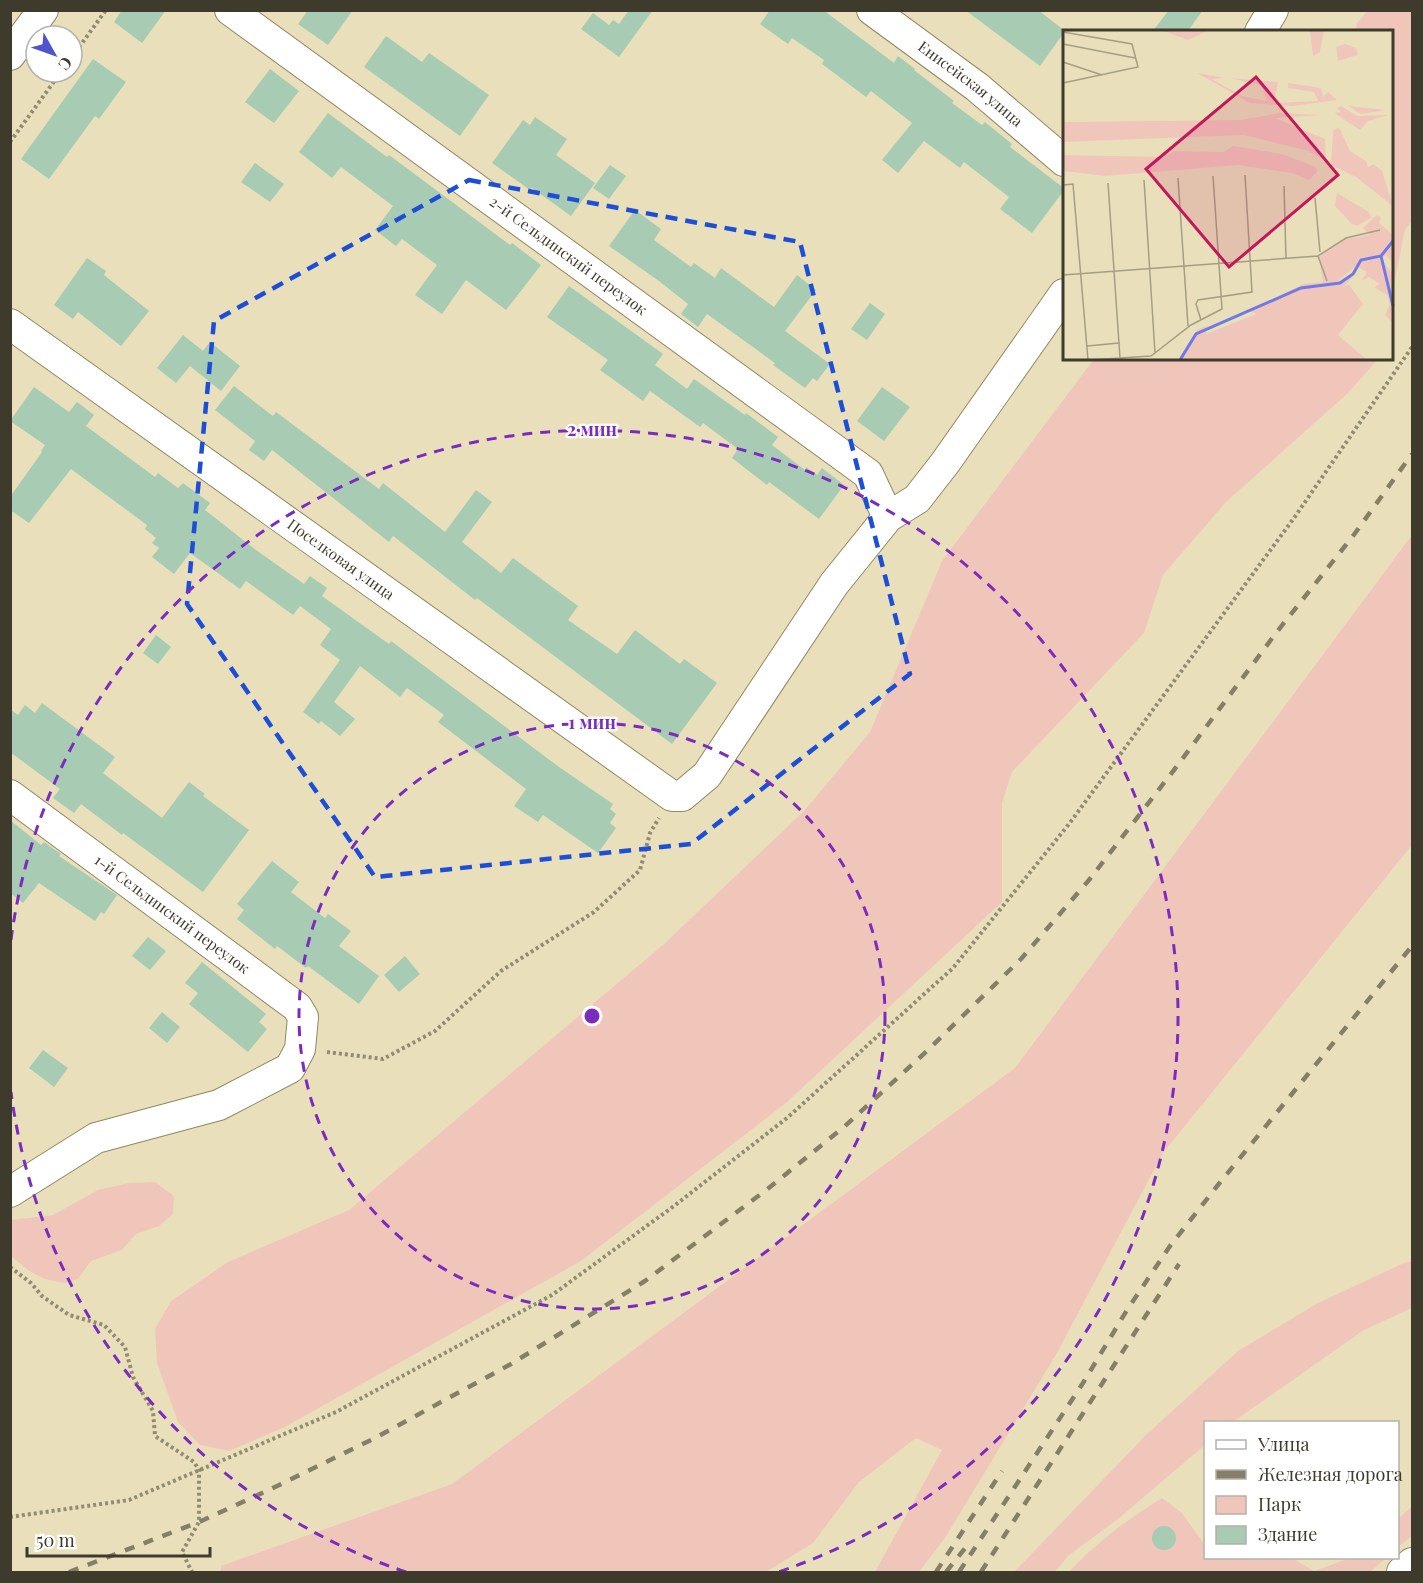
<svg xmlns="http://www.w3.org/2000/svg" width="1423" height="1583" font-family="'Playfair Display',serif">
	<rect width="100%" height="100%" fill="#e9e0bb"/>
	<path fill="#f1c6ba" d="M1367,11H1412V221L1405,230L1392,294V32L1354,31L1358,22Z
		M1094,359H1378L1348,393L1226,502L1163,575L1144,633L1012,772L1002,803V902L786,1103L581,1261L285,1427L229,1451L200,1445L178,1422L157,1363L155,1329L171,1301L228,1262L349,1210L664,944L804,811L870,732L942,561Z
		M1412,535V845L1163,1153L1057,1353L945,1538L919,1572H875L942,1450L916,1438L859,1482L813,1543L766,1572H221V1566L452,1484L1015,1068Z
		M155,1182L174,1196L173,1214L159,1226L136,1234L122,1250L91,1261L78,1279L65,1283L45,1279L29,1271L11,1256V1220L53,1215L98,1190L129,1183Z
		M1412,1261V1308L1364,1330L1233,1422H1206L1205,1445L1118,1519L1068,1556L1055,1572H1014L1146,1435L1238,1351L1318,1303L1404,1263Z
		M1162,1498L1182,1513L1205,1545L1206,1558H1292L1314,1571L1350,1558H1386L1370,1572H1071L1070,1571C1097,1542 1128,1519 1162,1498Z
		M1412,1506V1536L1398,1547V1519Z"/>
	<path fill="#a7cbb3" d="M122,10H166L142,43L114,22Z
		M308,10H353L328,45L298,24Z
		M629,10H653L619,57L581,29L593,13L609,25L613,20L619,24Z
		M770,10H823L894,63L898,56L915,69L914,70L954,101L952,103L982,125L985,122L1012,144L1010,147L1065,189L1032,233L1000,209L1009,197L964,162L960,168L924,141L898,173L882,160L912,123L871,91L866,97L822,64L824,60L792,38L788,44L760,24Z
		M965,10H1038L1065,31L1040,66Z
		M1169,10H1203L1187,32H1152Z
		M386,36L422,62L429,53L489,95L460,136L364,67Z
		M93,59L126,82L99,119L95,116L49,179L21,159Z
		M270,69L299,91L274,123L245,102Z
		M328,113L387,157L389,155L510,245L512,243L541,265L506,310L466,280L442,314L415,295L437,265L402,239L396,246L375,230L393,206L341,167L332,178L299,152Z
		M535,117L567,139L556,155L595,183L571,216L532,188L530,190L492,163L523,120L530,125Z
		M255,163L284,184L270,202L241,182Z
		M610,165L626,176L609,199L593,188Z
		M635,210L661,229L654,240L691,267L694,263L715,278L721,268L774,307L797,275L816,290L785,331L830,364L817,381L813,378L805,388L773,365L775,363L707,314L698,327L681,314L688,304L659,281L609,246Z
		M87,258L106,271L104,275L149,311L121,346L78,312L73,319L54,305Z
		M569,286L663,354L655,365L687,389L694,379L745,415L746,413L778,437L772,445L805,470L806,467L817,475L822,468L844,485L819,519L769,482L767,485L732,458L738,449L703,423L700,427L650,391L643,401L600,370L608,360L547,317Z
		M870,303L885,314L867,340L851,329Z
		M183,335L203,351L210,342L240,366L221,391L190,366L176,383L157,368Z
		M234,386L273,416L276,412L379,489L383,483L445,532L476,490L492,502L462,542L501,573L513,558L578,606L568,620L617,654L635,630L680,664L684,659L717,683L672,744L477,598L475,600L393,536L389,542L272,450L264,461L249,450L255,441L215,410Z
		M34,387L69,412L77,402L94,415L86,426L155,477L158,473L178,488L183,483L210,503L205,510L256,550L304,584L310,576L327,588L322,596L389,644L391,641L559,767L613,804L610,809L616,814L610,823L616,828L598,853L543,815L538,822L514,806L526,789L438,722L444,715L407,688L400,697L360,666L334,702L355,719L340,736L321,721L319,724L303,712L340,660L320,645L331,629L300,606L293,615L246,581L240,589L190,553L174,574L152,557L159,548L152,543L156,538L145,529L147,525L71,469L29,523L10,510V497L42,452L41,451L45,445L10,421Z
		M882,387L910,407L884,441L857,421Z
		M156,635L171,647L158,664L143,653Z
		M42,703L115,757L103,773L162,818L189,782L205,794L203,796L249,830L203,892L123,833L122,835L81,804L74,813L53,798L60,789L10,752V709L18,715L25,705L35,713Z
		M10,820L41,845L44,842L61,854L59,856L117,895L104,914L101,912L95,921L39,883L23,903L10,893Z
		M272,861L299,882L291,892L325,918L328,914L351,931L339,946L379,976L359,1004L308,966L306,968L277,946L275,949L237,919L244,910L237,904Z
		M148,937L166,951L150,970L132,956Z
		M405,956L420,974L399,992L384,975Z
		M202,962L266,1014L259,1022L267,1029L248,1052L189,1004L198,993L185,983Z
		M162,1012L180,1027L167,1043L149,1028Z
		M43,1050L68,1068L54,1087L29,1068Z
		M1152 1538a12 12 0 1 1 24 0a12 12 0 1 1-24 0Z"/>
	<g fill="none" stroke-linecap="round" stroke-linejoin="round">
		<g stroke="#908865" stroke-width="32">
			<g id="minor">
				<path id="s1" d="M230,10L868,474L888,517"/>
				<path id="s2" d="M872,10L977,87L1064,161"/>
				<path d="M1260,32L1273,10"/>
				<path d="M10,55L43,10"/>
				<path id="s3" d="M10,324L672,796H682L707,775L834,584L888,517L917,499L945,463L1064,294"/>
				<path id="s4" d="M10,795L297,1007L303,1017L300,1049L290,1068L219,1105L96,1138L10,1192"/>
				<path d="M1402,1572L1412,1563"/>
			</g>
		</g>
		<path stroke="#928c72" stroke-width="4" stroke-dasharray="3 3" stroke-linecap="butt" d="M72,57L106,10
			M10,142L61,72
			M327,1052L383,1059L435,1031L501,971L594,912L640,870L650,833L659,818
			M10,1267L31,1283L42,1296L69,1315L104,1325L125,1347L133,1377L153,1411L155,1436L194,1462L199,1470V1522L182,1552L192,1572
			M10,1517L129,1500L336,1412L552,1295L674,1206L787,1118L953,968L1069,824L1294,518L1412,347"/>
		<use href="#minor" stroke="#fff" stroke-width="30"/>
		<path stroke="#857f67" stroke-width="4.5" stroke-dasharray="10 10" stroke-linecap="butt" d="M69,1572L199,1522L271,1489L375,1438L511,1364L645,1281L765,1191L844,1127L927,1051L1021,959L1089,880L1174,770L1276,633L1353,536L1412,454
			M936,1572L1002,1471
			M946,1572L970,1542
			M959,1572L1083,1383L1127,1310L1170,1246L1218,1185L1412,946
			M981,1572L1179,1264"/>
	</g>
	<path fill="none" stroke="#1d4ed8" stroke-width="4.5" stroke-dasharray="12 8" stroke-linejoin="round" d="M469,180L800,242L910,674L691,844L375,877L187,604L214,321Z"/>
	<g fill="none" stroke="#7b2cbf" stroke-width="3" stroke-dasharray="10 8">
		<circle cx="592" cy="1016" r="293"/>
		<path d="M406 1572A586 586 0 0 1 11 1092M11 940A586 586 0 1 1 778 1572"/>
	</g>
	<g text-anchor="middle" stroke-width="4.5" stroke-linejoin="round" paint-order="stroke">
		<g font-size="15" fill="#3f3b2c" stroke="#fff">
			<text dy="5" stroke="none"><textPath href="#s2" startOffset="123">Енисейская улица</textPath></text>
			<text dy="5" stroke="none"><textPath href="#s1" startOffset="418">2-й Сельдинский переулок</textPath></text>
			<text dy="5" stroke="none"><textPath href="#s3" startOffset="406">Поселковая улица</textPath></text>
			<text dy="5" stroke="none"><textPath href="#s4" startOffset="201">1-й Сельдинский переулок</textPath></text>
		</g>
	</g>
	<g transform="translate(1063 30)">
		<rect width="330" height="330" fill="#e9e0bb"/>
		<path d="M98,0H147L125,10ZM261,0L257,22L250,26L247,1ZM282,14L293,18L295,25L275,31L273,17ZM134,43L162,48L149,49L179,66L204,71L198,55L166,48L215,52L211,73L255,71L251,62L225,58V53L258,58L260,67L265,62L274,70L230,76L187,73ZM284,75L293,77L323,80L298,84ZM278,76L294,86L325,85L305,91L297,100L271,83L278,82L274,78ZM217,83L260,85L212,88L262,109L263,130L242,120L181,105L0,112V92L178,90ZM276,97L287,121L303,131L305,137L310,134L319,141L330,176L293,147L268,135L270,101ZM170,116L219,124L253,137L254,142L246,150L229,143L175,135L43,146L0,141V125L100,127L111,121L161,122ZM274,163L306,182L308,188L294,196L289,194L272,176ZM314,185L318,188L316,193L330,205V233L323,225L318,229L330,244V293L322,285L327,274L324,265L311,257L317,254L306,247L298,251L304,242L293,236L273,252L296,240L281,256L286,255L300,274L275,305L304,330H115L135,299L145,296L143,304L193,284L187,281L170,289L240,254L260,252L256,227L282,209L307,205L300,198Z" fill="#f1c6ba"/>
		<path fill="none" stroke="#6f7ae7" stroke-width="3" d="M318,226L330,276M117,330L133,304L238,258L277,253L290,244L298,230L318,226L330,211"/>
		<path fill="none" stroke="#a59e82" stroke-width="1.5" d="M0,2L69,14L75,37L0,53M0,14L72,28M0,32L39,45M115,148L125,296M81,150L92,323M45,153L57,328M0,155L10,154L25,330M221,156L223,229M252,168L257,222M255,226L264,251M0,245L255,226L283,208L317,200M138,290L133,274L135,270L189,262L182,145M24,316L56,313M26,330L88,326L128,295L159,279L150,146"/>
		<path fill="#c2185b" fill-opacity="0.15" stroke="#c2185b" stroke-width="3" d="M193,47L275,145L166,237L83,139Z"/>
		<rect width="330" height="330" fill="none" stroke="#3f3b2c" stroke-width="3"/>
	</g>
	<circle cx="592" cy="1016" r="9" fill="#7b2cbf" stroke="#fff" stroke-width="3"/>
	<g font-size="18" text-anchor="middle" font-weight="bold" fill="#7b2cbf" stroke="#fff" stroke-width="4.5" stroke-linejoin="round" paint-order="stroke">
		<text x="592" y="436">2 мин</text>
		<text x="592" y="729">1 мин</text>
	</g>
	<rect width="1423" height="1583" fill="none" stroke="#3f3b2c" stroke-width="24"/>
	<rect x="1204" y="1421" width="195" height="138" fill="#ffffff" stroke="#b2b1ab" stroke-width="1.5"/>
	<rect x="1216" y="1440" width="30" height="9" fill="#ffffff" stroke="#b2b1ab" stroke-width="1.5"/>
	<text x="1258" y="1451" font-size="18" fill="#3f3b2c">Улица</text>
	<rect x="1216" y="1470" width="30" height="9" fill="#857f67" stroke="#b2b1ab" stroke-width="1.5"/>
	<text x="1258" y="1481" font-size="18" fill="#3f3b2c">Железная дорога</text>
	<rect x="1216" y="1496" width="30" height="18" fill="#f1c6ba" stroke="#b2b1ab" stroke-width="1.5"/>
	<text x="1258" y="1511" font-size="18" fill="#3f3b2c">Парк</text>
	<rect x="1216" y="1526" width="30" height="18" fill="#a7cbb3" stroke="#b2b1ab" stroke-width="1.5"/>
	<text x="1258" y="1541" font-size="18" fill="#3f3b2c">Здание</text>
	<g transform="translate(54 54) rotate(130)"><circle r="28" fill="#ffffff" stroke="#b2b1ab" stroke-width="1.5"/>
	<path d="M0-4.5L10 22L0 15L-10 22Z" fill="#4f54ca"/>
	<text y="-9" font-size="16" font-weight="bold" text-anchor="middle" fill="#3f3b2c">С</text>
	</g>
	<path d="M27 1547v9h183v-9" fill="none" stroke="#3f3b2c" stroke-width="3"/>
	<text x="36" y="1547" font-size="18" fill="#3f3b2c" stroke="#ffffff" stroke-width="4.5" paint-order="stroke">50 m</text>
</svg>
